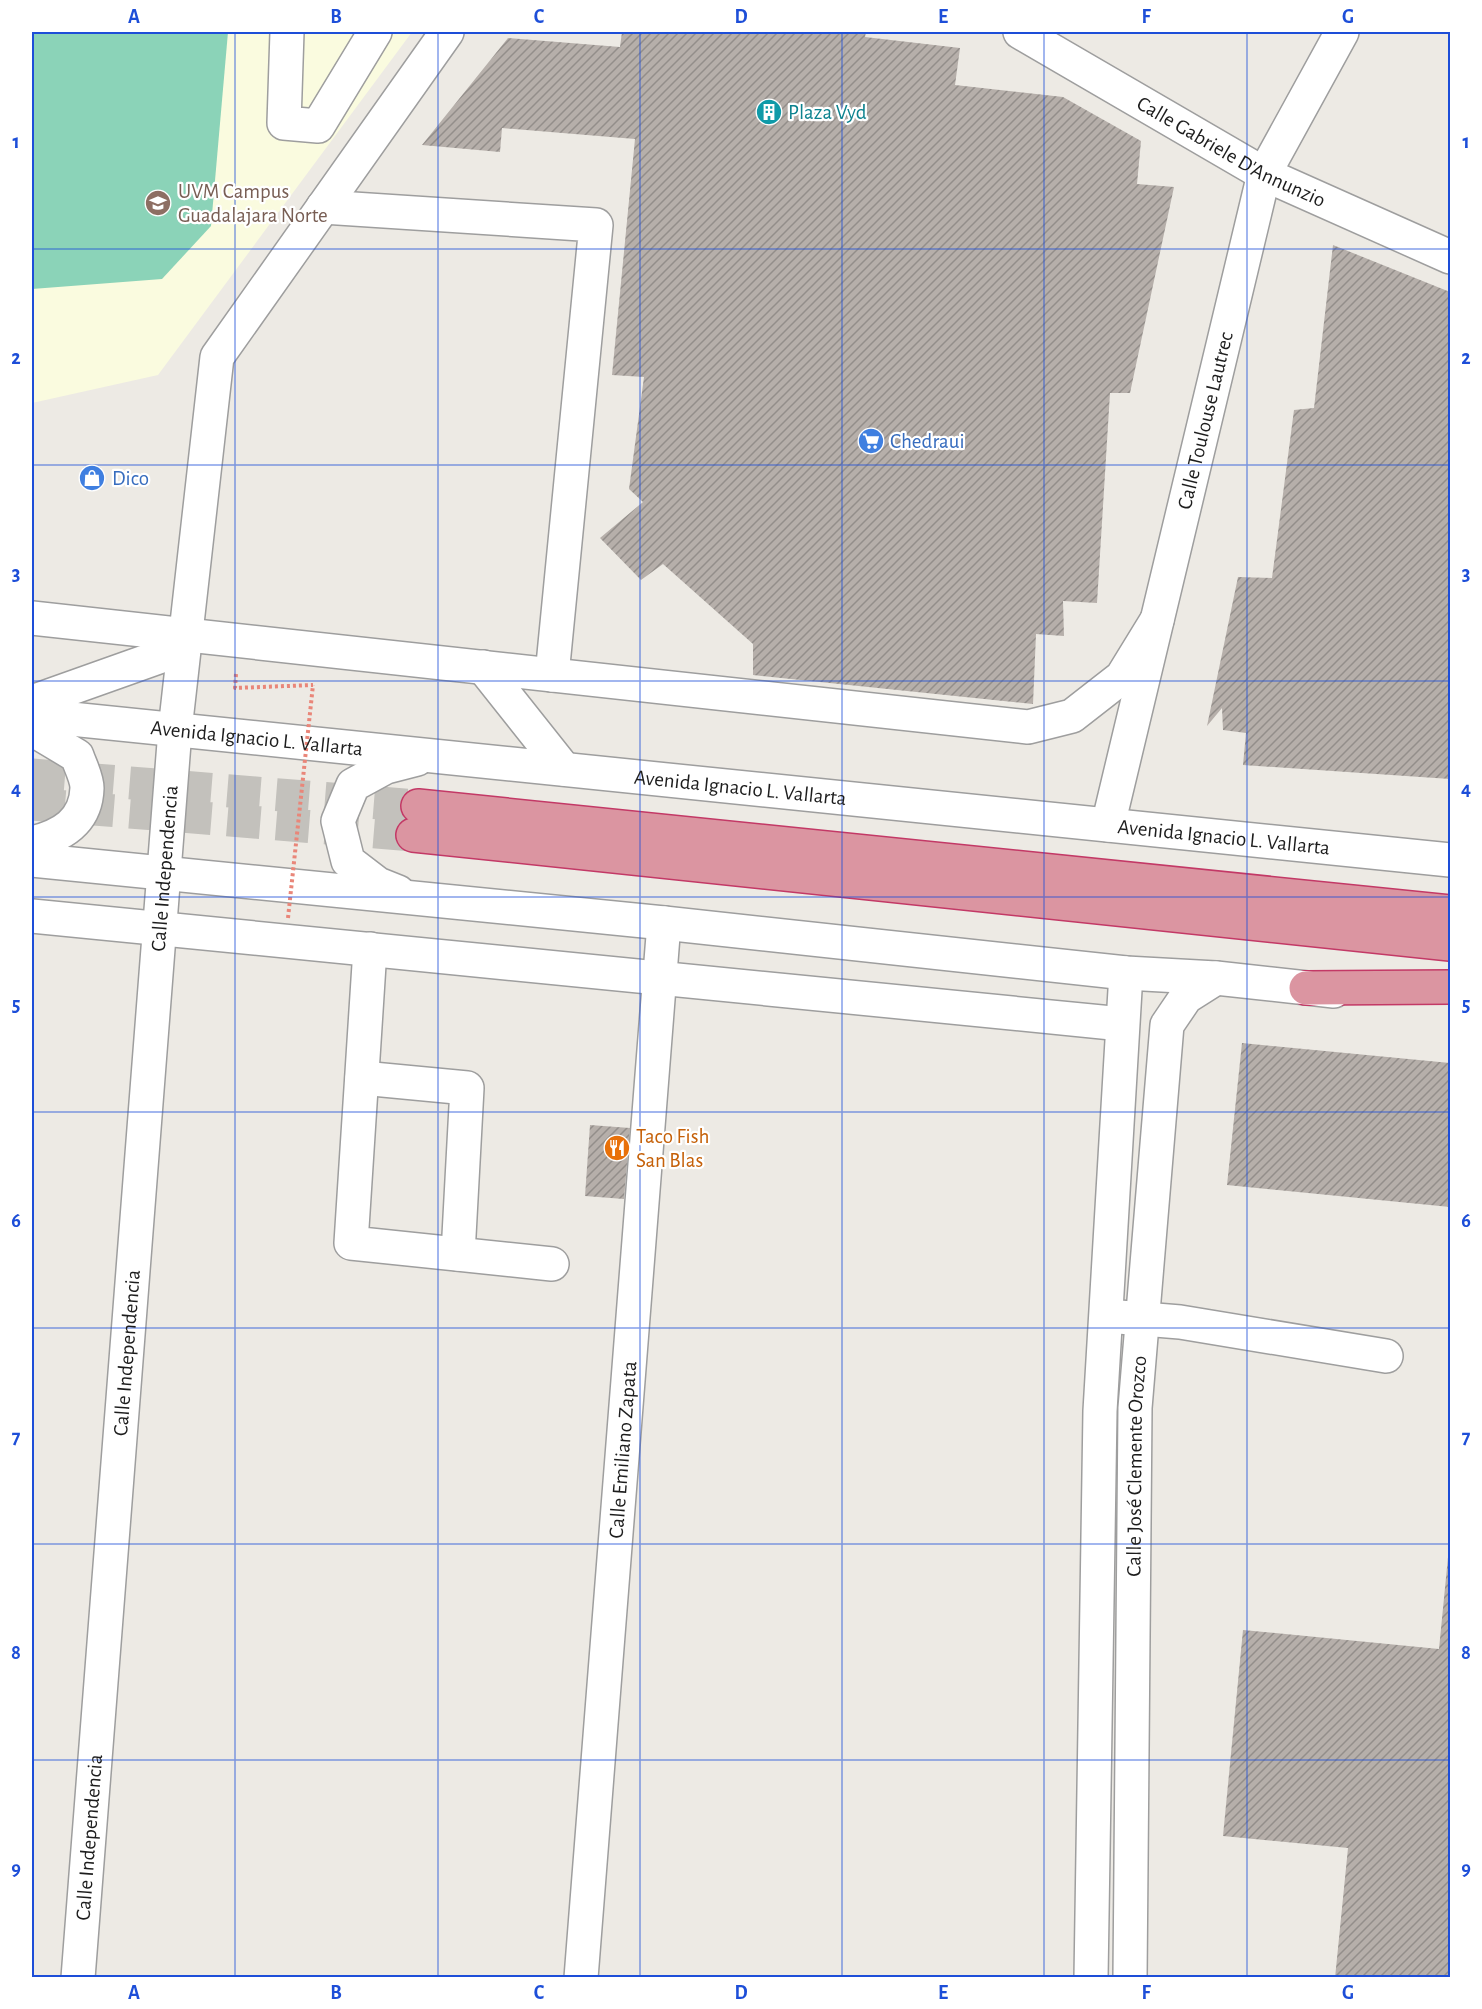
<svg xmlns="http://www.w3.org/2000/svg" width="1482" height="2009" font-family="'Alegreya Sans',sans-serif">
	<defs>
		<pattern id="building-hatch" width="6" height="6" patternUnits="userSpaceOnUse" patternTransform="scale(1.5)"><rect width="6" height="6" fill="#b6afaa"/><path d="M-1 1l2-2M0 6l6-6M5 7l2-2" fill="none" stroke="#938e8a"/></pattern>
	</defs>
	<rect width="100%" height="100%" fill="#edeae4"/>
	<path fill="#fafbdf" d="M32,32H412L158,375L32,403Z"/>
	<path fill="#8bd3b8" d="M32,32H228L211,226L162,279L32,289Z"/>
	<path fill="url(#building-hatch)" d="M622,32H866L865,37L960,48L955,85L1063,97L1141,141L1137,184L1174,187L1130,393H1110L1097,603L1063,601L1064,636L1036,634L1033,704L753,675V644L663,564L641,580L600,538L643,502L629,489L644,377L612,375L635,139L502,128L500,152L422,145L508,38L620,47Z
		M1333,245L1450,292V779L1243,765L1246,733L1223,730L1222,708L1207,726L1238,577L1272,578L1294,410L1314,408Z
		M1242,1043L1450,1063V1207L1227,1185Z
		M590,1125L630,1128L624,1199L585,1196Z
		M1449,1547L1450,1978H1335L1348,1848L1223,1836L1243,1630L1439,1649Z"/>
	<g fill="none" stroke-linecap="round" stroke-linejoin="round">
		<path stroke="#c3c1bc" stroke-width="33" stroke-dasharray="33 16" stroke-linecap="butt" d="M32,775L418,806
			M32,804L413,835"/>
		<g stroke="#9e9e9e" stroke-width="36">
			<g id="minor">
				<path d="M287,32L284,123L318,126L375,32"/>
				<path id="s1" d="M1020,32L1264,174L1450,257"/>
				<path d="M323,207L596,225L552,675"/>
				<path d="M32,618L1028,727L1072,716L1122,677L1157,620"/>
				<path d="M483,667L564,769"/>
				<path d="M32,702L184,648"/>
				<path id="s2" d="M32,715L1450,860"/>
				<path d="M32,729L77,756C80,765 87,778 87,788C86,822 61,836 32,843"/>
				<path id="s3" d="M1108,825L1264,174L1342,32"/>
				<path d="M32,860L664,923L1126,973L1216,978L1334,991"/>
				<path d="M398,892L378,884L348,861L338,821L353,785L386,767L417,759"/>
				<path d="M32,916L1122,1024"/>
				<path d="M370,949L351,1243L552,1264"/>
				<path d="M362,1078L467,1088L458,1254"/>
				<path d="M1119,1317L1180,1322L1386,1356"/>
				<path id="s4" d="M78,1978L175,730L217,357L447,32"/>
				<path id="s5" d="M581,1978L664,923"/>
				<path d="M1091,1978L1100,1411L1126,973"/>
				<path id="s6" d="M1130,1978L1135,1408L1167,1025L1186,997L1216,978"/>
			</g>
		</g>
		<g stroke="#c33966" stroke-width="36">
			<path id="highway" d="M418,806L1450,912
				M413,835L1450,944
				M1306,988L1450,987"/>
		</g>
		<path stroke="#e98679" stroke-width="4" stroke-dasharray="3 3" stroke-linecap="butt" d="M236,674L235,688L313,685"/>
		<use href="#minor" stroke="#fff" stroke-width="33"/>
		<use href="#highway" stroke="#db95a1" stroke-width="33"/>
		<path stroke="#e98679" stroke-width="4" stroke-dasharray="3 3" stroke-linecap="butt" d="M288,918L313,685"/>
	</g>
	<path fill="none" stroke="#1d4ed8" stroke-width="1.5" stroke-opacity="0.55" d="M235,32V1978M438,32V1978M640,32V1978M842,32V1978M1044,32V1978M1247,32V1978M32,249H1450M32,465H1450M32,681H1450M32,897H1450M32,1112H1450M32,1328H1450M32,1544H1450M32,1760H1450"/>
	<defs>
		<g id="building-disc" transform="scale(1.35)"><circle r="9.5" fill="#0f9aa8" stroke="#fff"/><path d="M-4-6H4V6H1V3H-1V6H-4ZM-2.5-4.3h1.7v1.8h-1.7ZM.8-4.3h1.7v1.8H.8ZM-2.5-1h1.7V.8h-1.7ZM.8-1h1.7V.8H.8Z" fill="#fff"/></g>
		<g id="university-disc" transform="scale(1.35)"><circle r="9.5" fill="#8d6e63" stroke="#fff"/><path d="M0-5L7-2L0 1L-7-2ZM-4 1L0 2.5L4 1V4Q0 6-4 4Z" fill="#fff"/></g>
		<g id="supermarket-disc" transform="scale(1.35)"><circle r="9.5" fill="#3f7fe0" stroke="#fff"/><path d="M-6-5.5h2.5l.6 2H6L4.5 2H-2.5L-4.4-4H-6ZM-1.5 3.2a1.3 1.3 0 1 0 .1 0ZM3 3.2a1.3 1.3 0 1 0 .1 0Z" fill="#fff"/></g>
		<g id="shop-disc" transform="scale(1.35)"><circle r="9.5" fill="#3f7fe0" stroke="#fff"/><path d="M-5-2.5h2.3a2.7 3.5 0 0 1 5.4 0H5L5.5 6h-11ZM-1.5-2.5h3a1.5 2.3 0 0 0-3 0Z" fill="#fff"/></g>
		<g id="restaurant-disc" transform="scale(1.35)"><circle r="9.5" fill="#e8710a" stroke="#fff"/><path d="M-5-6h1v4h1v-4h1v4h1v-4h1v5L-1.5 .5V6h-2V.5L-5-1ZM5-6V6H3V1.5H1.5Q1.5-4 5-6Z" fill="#fff"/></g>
	</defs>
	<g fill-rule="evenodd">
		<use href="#building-disc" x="769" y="112"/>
		<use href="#university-disc" x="158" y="203"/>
		<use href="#supermarket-disc" x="871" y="441"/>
		<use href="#shop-disc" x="92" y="478"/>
		<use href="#restaurant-disc" x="617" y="1148"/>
	</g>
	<g text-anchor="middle" stroke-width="4.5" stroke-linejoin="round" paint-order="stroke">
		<g font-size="21" fill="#0d838f" stroke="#fff" text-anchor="start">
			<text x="788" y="119">Plaza Vyd</text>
		</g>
		<g font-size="21" fill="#1d1d1d" stroke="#fff">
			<text dy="7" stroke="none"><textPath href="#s1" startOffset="243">Calle Gabriele D'Annunzio</textPath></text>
			<text dy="7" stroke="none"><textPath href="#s3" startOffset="416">Calle Toulouse Lautrec</textPath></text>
			<text dy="7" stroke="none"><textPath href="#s2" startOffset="226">Avenida Ignacio L. Vallarta</textPath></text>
			<text dy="7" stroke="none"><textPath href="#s2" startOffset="712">Avenida Ignacio L. Vallarta</textPath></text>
			<text dy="7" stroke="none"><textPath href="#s2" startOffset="1198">Avenida Ignacio L. Vallarta</textPath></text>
			<text dy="7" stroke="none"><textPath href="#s4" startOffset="1113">Calle Independencia</textPath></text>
			<text dy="7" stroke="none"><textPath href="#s4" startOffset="627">Calle Independencia</textPath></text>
			<text dy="7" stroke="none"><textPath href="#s5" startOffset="530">Calle Emiliano Zapata</textPath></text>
			<text dy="7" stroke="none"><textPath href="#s6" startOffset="512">Calle José Clemente Orozco</textPath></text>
			<text dy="7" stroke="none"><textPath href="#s4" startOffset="141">Calle Independencia</textPath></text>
		</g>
		<g font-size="21" fill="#785e54" stroke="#fff" text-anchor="start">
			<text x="178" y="198">UVM Campus<tspan x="178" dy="24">Guadalajara Norte</tspan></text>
		</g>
		<g font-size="21" fill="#366cbe" stroke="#fff" text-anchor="start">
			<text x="890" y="448">Chedraui</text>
			<text x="112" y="485">Dico</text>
		</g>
		<g font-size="21" fill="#c56008" stroke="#fff" text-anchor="start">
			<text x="636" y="1143">Taco Fish<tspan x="636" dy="24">San Blas</tspan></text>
		</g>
	</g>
	<rect width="1482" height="2009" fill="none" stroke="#ffffff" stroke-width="66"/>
	<rect x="33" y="33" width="1416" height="1943" fill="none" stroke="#1d4ed8" stroke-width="2"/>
	<g font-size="20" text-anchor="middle" font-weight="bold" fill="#1d4ed8">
		<text x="134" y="23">A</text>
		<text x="336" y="23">B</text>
		<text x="539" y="23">C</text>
		<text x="741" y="23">D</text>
		<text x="943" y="23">E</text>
		<text x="1146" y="23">F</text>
		<text x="1348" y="23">G</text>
		<text x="16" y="148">1</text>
		<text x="1466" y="148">1</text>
		<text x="16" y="364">2</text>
		<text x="1466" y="364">2</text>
		<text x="16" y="580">3</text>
		<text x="1466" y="580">3</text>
		<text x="16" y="795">4</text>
		<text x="1466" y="795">4</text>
		<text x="16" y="1011">5</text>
		<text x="1466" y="1011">5</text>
		<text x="16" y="1227">6</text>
		<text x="1466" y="1227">6</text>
		<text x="16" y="1443">7</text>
		<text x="1466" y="1443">7</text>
		<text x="16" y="1659">8</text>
		<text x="1466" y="1659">8</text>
		<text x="16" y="1875">9</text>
		<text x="1466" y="1875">9</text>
		<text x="134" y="1999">A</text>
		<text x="336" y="1999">B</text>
		<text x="539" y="1999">C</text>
		<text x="741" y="1999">D</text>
		<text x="943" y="1999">E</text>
		<text x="1146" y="1999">F</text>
		<text x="1348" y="1999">G</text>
	</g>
</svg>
